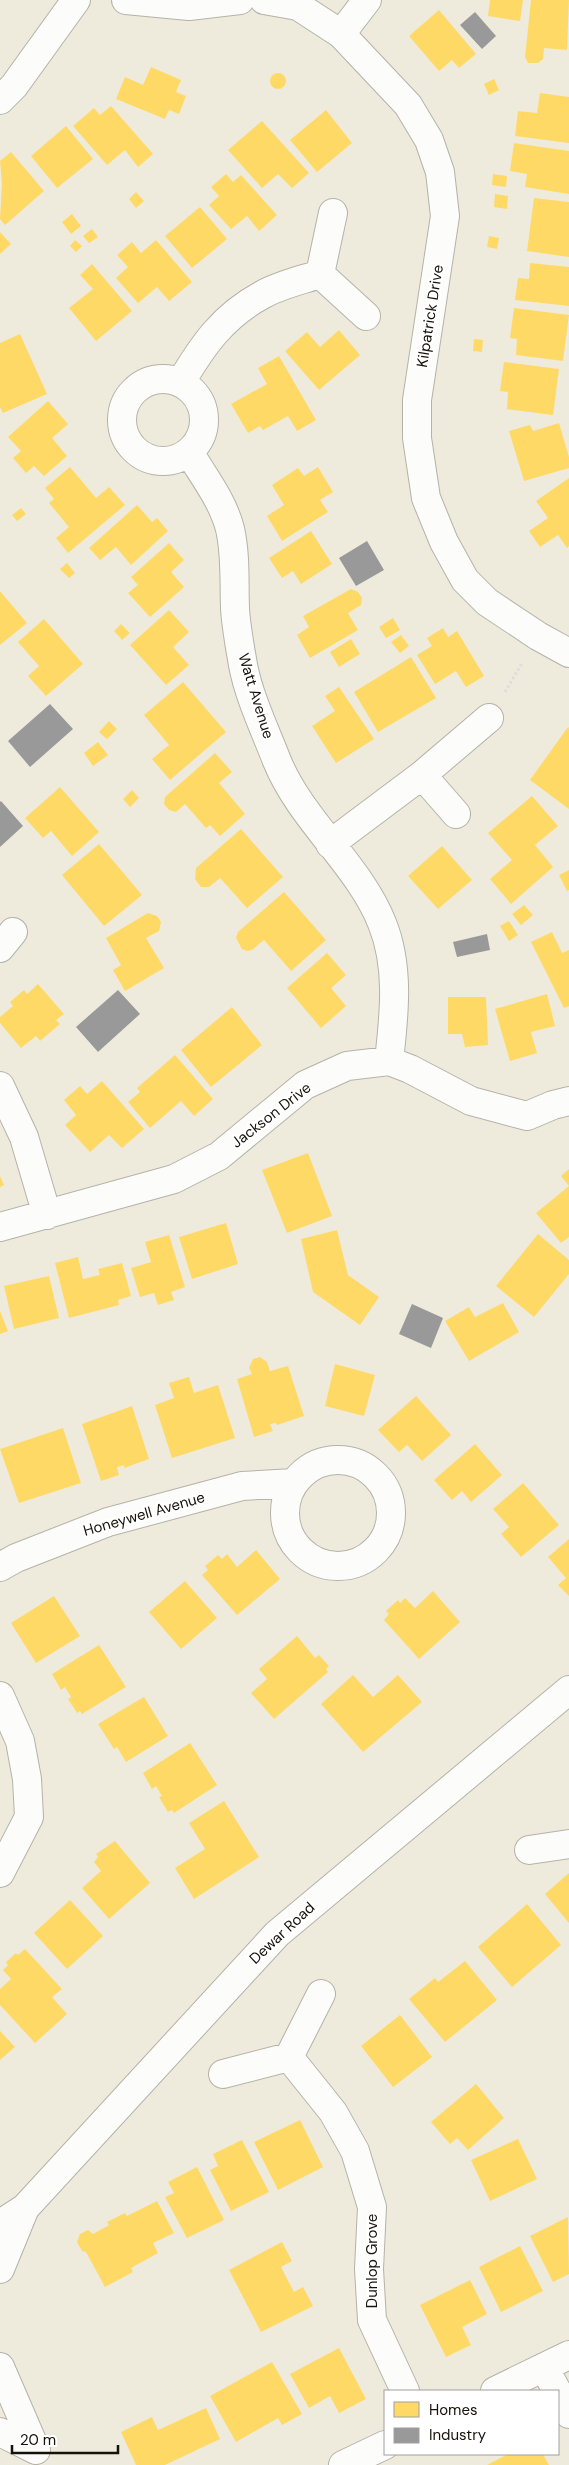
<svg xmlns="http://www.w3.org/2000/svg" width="569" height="2465" font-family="'DM Sans',sans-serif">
	<rect width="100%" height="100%" fill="#eeebdd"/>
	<path fill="#ffd966" d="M490,0H523L520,21L488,16Z
		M531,0H569L567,50L544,48L543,59L538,63H528L525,57Z
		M439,10L476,54L459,68L452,60L439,71L409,36Z
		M151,67L181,80L176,92L186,96L179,114L169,110L165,119L116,99L125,77L143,85Z
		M270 81a8 8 0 1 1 16 0a8 8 0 1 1-16 0Z
		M494,79L499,90L489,95L484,84Z
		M540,93L569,97V143L515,136L518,111L537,113Z
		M111,106L153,154L138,167L125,150L107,165L73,126L94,108L100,115Z
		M326,110L352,143L317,172L290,140Z
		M262,121L309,173L292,188L278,174L262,188L228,150Z
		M66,126L93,159L57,188L31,156Z
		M514,143L569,151V194L525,187L527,174L510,171Z
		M11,152L44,191L5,225L0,219L2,184L0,161Z
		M226,174L233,182L241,175L277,215L259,231L247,216L231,229L209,205L219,196L211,187Z
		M493,174L507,176L506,187L492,185Z
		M136,192L144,201L136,208L129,199Z
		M495,194L508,196L507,209L494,207Z
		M534,198L569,202V257L527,251Z
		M200,207L227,239L192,268L165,236Z
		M72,214L81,226L71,234L62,222Z
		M92,229L98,237L89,243L83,236Z
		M0,232L11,244L0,254Z
		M489,236L499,238L497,249L487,247Z
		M75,240L82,246L76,252L70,246Z
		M156,240L192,282L169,301L157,287L138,303L116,278L128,267L117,255L132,242L141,253Z
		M530,263L569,267V306L515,300L518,278L529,279Z
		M92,264L132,311L96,341L69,308L93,289L80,275Z
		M514,308L569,315L563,361L516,355L517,339L510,338Z
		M339,330L360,355L319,390L285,351L307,332L320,347Z
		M20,334L47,394L3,413L0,407V343Z
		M474,339L483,340L482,352L473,351Z
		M279,356L316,420L297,431L288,416L263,430L260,426L248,433L231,404L267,384L258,368Z
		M504,362L559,369L553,415L507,409L508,392L500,391Z
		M48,401L68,424L52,438L67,456L44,476L34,466L26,473L13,458L21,451L8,437Z
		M559,423L569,457V468L524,481L509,431L530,425L533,431Z
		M70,467L96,498L109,487L125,505L68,553L56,538L69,527L49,503L54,499L45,488Z
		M318,467L333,492L320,500L328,512L282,541L267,516L284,505L272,485L298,468L304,476Z
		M569,478V546L567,548L558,535L540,547L529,531L548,518L536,501Z
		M137,505L152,522L157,518L168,531L131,565L116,547L100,560L89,548Z
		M21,508L26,514L17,521L12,515Z
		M311,531L332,564L301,584L293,571L282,578L269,558Z
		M169,543L184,560L171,572L184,587L150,617L128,593L138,585L131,577Z
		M67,563L75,573L69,578L60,569Z
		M351,589L358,592L362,598L361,605L348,613L358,630L310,658L297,635L309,627L303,616Z
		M0,591L27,623L0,645Z
		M169,610L189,632L173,647L189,665L166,685L130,645Z
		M393,618L400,630L386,638L379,627Z
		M44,619L83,664L46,696L28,676L39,666L18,642Z
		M121,624L130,633L122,640L114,631Z
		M443,628L448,637L457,631L484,676L466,687L456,671L435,684L417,655L432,646L427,638Z
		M401,635L409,646L400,653L391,642Z
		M351,639L360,654L339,667L330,652Z
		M411,657L436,698L378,732L354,692Z
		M183,682L226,732L170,780L152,759L169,745L144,715Z
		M339,687L374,739L336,763L312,726L335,711L325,696Z
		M109,721L117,729L107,739L99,732Z
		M568,727L569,728V809L530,780Z
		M98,742L108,755L93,766L84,753Z
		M215,753L232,772L219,783L245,814L220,836L210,825L206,828L185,804L176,812L169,810L164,804L165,797Z
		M60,787L99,832L72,856L51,831L43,838L25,818Z
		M132,790L139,798L130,807L123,799Z
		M532,796L558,826L535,845L553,867L511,904L490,879L512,860L488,833Z
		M241,829L283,877L247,908L220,878L209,887H201L195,879L196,868Z
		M99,844L142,895L104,926L62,875Z
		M442,846L472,880L438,909L408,876Z
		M569,870V890L567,891L559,875Z
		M284,892L326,940L291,971L264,940L252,950L247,951L242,949L236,938L238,932Z
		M524,905L533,915L521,925L512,914Z
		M148,913L157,916L161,922L159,931L146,938L164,968L125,991L113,970L121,965L106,938Z
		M509,921L518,935L509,941L500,926Z
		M552,932L562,953L569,950V1006L564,1008L531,942Z
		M327,953L346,975L331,988L346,1006L321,1028L287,988Z
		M38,984L64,1014L56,1020L60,1024L40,1041L36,1036L21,1048L0,1023V1017L13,1006L10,1002L24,990L27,994Z
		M547,994L555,1026L531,1032L537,1053L510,1061L495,1009Z
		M448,997H486L488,1045L465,1047L462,1034H448Z
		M232,1007L262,1045L211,1087L181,1050Z
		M175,1055L213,1099L194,1116L181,1101L150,1128L128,1102L140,1092L137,1088Z
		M102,1081L144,1129L122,1148L109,1135L90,1152L65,1125L76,1115L64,1100L80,1086L87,1094Z
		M308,1153L332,1216L287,1233L262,1170Z
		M569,1169V1237L561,1243L536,1213L569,1186L561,1176Z
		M0,1176L4,1185L0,1187Z
		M226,1223L238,1264L192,1279L179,1237Z
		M337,1230L348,1275L379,1297L360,1325L313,1292L301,1239Z
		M538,1234L569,1260V1274L534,1317L496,1286Z
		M169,1235L185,1287L171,1292L174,1300L158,1305L154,1293L140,1297L131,1268L151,1262L145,1242Z
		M78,1257L83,1279L100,1275L98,1269L122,1263L131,1296L118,1300L119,1305L69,1318L55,1263Z
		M49,1276L59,1318L14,1329L4,1286Z
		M503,1303L519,1332L469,1361L445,1321L469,1307L475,1317Z
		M0,1311L8,1331L0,1334Z
		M260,1357L267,1362L270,1371L288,1366L304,1416L277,1425L276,1423L270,1424L273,1431L254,1437L237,1379L252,1374L249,1368L253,1359Z
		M335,1364L375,1375L364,1416L325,1406Z
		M189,1377L194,1393L218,1385L235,1438L172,1458L155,1405L174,1398L169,1383Z
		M416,1396L451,1435L422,1461L407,1445L399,1452L378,1430Z
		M132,1406L149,1459L124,1468V1465L117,1467L119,1475L101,1481L82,1424Z
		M63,1428L81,1483L19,1503L0,1449Z
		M475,1444L502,1475L471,1502L462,1491L452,1500L434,1480Z
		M523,1483L559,1525L521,1557L501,1534L509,1527L493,1509Z
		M569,1539V1596L558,1585L566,1578L548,1557Z
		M256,1550L280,1579L237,1615L202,1575L208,1570L205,1566L218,1555L222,1559L227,1554L237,1567Z
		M185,1581L217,1618L181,1649L149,1612Z
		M433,1591L460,1622L419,1659L384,1620L389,1614L386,1611L398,1600L400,1603L405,1598L415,1608Z
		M54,1596L80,1636L36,1663L11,1623Z
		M297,1636L315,1658L319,1655L329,1666L326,1669L328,1672L274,1719L251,1693L267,1679L259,1669Z
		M99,1645L126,1687L82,1714L80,1711L77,1713L68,1699L71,1697L65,1687L61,1690L52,1674Z
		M353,1675L373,1697L398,1675L422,1702L363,1752L321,1704Z
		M144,1697L168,1736L126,1762L117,1747L114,1749L98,1724Z
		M190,1743L217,1785L174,1813L172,1810L168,1812L159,1797L162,1796L156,1786L152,1789L143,1773Z
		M224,1801L259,1857L194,1899L175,1868L205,1849L189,1823Z
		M115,1841L150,1883L109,1919L82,1888L101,1871L94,1862L98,1857L96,1854Z
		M569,1873V1923L545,1894Z
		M70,1900L103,1936L67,1969L34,1933Z
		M527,1904L561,1945L512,1987L478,1947Z
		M25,1949L62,1989L52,1997L67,2014L35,2043L0,2005V1989L11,1979L3,1970L8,1965L6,1962L16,1953L18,1955Z
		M465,1961L497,2000L445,2042L409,1999L435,1978L438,1982Z
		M400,2015L432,2057L393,2087L361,2046Z
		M0,2031L15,2047L0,2060Z
		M476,2084L504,2118L468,2150L457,2138L450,2144L431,2122Z
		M300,2120L323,2167L278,2190L254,2142Z
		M518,2139L537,2179L490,2201L471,2160Z
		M242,2140L269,2192L231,2211L210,2170L218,2166L213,2154Z
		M197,2167L224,2220L187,2238L165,2197L174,2193L168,2182Z
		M157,2201L174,2233L153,2243L158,2253L131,2268L133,2272L105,2287L86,2252L82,2251L77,2242L80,2234L88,2230L93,2234L109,2225L107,2222L125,2213L127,2216Z
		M568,2217L569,2274L553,2282L530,2236Z
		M282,2242L292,2261L281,2267L294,2292L303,2287L313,2306L261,2332L229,2270Z
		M520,2246L543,2291L501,2312L479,2267Z
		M470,2280L487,2314L462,2327L471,2345L446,2357L420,2305Z
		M339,2348L366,2399L339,2413L330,2396L309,2408L290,2374Z
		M272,2362L302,2414L282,2425L278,2418L236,2442L210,2396Z
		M206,2408L220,2439L165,2465H136L121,2432L152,2417L158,2430Z
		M508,2454H543L549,2465H487Z"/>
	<path fill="#999" d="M475,12L496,36L482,49L460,25Z
		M367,541L384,570L356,586L339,558Z
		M50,704L73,729L30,767L8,741Z
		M1,801L23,826L0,847V802Z
		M487,934L490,950L457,957L453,942Z
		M118,990L140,1014L98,1052L76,1027Z
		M412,1304L443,1318L431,1348L399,1334Z"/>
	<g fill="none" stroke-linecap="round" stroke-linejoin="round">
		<g stroke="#b5b2a8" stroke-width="30">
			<path id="minor" d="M341,34L367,0
				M0,100L14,86L76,0
				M333,213L320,274L366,316
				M122 420a41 41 0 1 1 82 0a41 41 0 1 1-82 0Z
				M181,382C203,345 223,316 262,295C279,285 302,280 320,274
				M189,452C204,477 223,501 230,529C236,555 234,582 235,608C236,627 240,647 243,665C249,697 265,730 277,761C301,820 359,865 382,923C400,967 394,1016 389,1061
				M422,775L456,814
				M330,844L422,775L489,718
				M0,948L13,932
				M0,1086L24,1137L47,1215
				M0,1227L174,1179L219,1156L305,1085L347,1066L389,1061L410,1069L471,1101L527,1116L553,1105L569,1101
				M285 1513a53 53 0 1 1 106 0a53 53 0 1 1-106 0Z
				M0,1567L16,1558L108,1522L242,1486L294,1483
				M0,1696L20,1741L27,1779L29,1817L0,1873
				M529,1850L569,1844
				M289,2057L333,2112L355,2151L372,2207L369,2269L372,2320L405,2391
				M223,2074L289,2057L321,1994
				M0,2367L36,2450L0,2432
				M544,2367L557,2391
				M495,2391L569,2355
				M558,2392L569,2414
				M343,2465L385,2445"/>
		</g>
		<g stroke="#b5b2a8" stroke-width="30">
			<path id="tertiary" d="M126,0L189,6L240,0
				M264,0L298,6L341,34L408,105L429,140L440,172L445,216L417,400V438L426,498L444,542L465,580L487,602L538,636L569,653
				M0,2224L25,2208L277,1934L569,1690
				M0,2269L25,2208"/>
		</g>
		<path stroke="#dfddd9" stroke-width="3" stroke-dasharray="2.5 2.5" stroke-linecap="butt" d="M505,692L522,663"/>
		<use href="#minor" stroke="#fcfcfa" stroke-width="28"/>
		<use href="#tertiary" stroke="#fcfcfa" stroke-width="28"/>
	</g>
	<g text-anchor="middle" stroke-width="5" stroke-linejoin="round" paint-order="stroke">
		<g font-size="15" fill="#141209" stroke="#fff">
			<text transform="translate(430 316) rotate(-81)" y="5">Kilpatrick Drive</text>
			<text transform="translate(256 696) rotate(73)" y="5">Watt Avenue</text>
			<text transform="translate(271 1115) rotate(-38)" y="5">Jackson Drive</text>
			<text transform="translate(144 1514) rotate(-16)" y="5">Honeywell Avenue</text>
			<text transform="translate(282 1933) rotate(-43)" y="5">Dewar Road</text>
			<text transform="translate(372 2261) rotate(-90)" y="5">Dunlop Grove</text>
		</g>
	</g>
	<rect x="384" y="2390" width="175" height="65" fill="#ffffff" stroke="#a1a09d"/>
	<rect x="394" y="2402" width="25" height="15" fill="#ffd966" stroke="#a1a09d"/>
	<text x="429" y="2415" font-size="15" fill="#141209">Homes</text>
	<rect x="394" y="2428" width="25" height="15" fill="#999999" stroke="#a1a09d"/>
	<text x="429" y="2440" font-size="15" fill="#141209">Industry</text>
	<path d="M12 2445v8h106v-8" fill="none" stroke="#141209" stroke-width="2.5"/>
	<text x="20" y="2445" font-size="15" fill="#141209" stroke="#ffffff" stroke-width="4" paint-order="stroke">20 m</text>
</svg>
